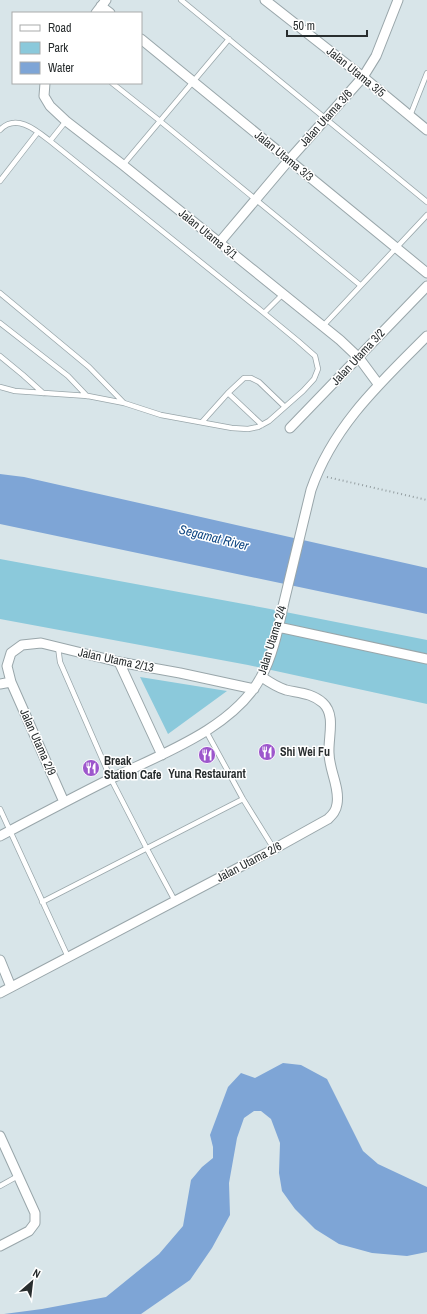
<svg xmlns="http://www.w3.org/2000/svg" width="427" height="1314" font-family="'Archivo Narrow',sans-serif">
	<rect width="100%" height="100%" fill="#d8e5e9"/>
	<path fill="#8bc9db" d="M0,559L265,608L427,640V704L248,665L0,619Z
		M140,677L227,691L168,734Z"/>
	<path fill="#7ea5d6" d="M0,474L24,477L427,568V614L0,524Z
		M283,1063L301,1065L327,1079L363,1151L378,1164L427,1187V1252L407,1256L372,1253L339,1244L315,1229L295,1209L282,1191L279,1173L280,1143L271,1119L261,1111H254L244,1118L237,1138L229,1183L230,1215L212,1248L190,1280L141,1314H4L42,1309L106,1297L159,1254L183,1226L191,1180L202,1167L213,1158V1147L210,1135L228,1087L241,1073L255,1078Z"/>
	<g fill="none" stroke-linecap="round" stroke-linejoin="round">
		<g stroke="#99a6aa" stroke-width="6">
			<path id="lane" d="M181,0L427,202
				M112,83L160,121L360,285
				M410,116L427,73
				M0,130C16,113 36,130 50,141L66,121
				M50,141L264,313L283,294
				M123,165L229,39
				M0,181L38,132
				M0,293L89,367L124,403
				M0,323L68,376L87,396
				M323,326L427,215
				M0,356L23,375L43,393
				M0,387L15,391L88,396L124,403L161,415L232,428L248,429L258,427L269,421L303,391L314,379L318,369L315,356L298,341L264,313
				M228,393L262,425
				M202,422L228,393L244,378H251L259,382L285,407
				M58,647L60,662L111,779L147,849L175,901
				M206,731L243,799L274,849
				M0,809L68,957
				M42,902L243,799
				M0,1186L18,1176"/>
		</g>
		<g stroke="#99a6aa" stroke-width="11">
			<path id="street" d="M265,0L363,77L427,130
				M101,6L110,13
				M96,13L106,0
				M141,39L427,273
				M45,83L44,96L50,106L66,121L123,165L340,340L359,358L379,385
				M219,243L289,160L363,77L376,56L398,0
				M290,428L427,286
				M278,627L427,659
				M119,662L162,755
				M0,684L11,682
				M64,802L11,682L7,666L11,653L22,645L41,643L119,662L180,673L254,689
				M0,836C36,817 72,798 108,780C159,755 233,729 261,677C273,656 279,625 284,602C293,565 302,527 311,490C333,426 380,383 427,336
				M0,960L11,987
				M0,993L274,849L328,819C333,814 336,811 337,804C340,787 329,770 329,753C328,737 336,715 323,703C312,693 299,693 286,690C277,687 269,682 262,677
				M0,1136L35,1213V1223L29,1231L0,1246"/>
		</g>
		<path stroke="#949ea1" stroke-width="2" stroke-dasharray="1 3" stroke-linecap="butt" d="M327,477L427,500"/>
		<use href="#lane" stroke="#fff" stroke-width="4.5"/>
		<use href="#street" stroke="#fff" stroke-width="9"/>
	</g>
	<defs>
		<g id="restaurant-disc" transform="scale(0.9)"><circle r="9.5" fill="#9d57cc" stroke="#fff"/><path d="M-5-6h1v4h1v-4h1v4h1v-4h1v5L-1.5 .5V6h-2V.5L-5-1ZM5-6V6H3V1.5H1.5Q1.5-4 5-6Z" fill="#fff"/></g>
	</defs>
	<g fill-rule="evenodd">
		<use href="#restaurant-disc" x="267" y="752"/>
		<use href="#restaurant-disc" x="207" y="755"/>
		<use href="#restaurant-disc" x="91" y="768"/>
	</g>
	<g text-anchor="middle" stroke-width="3" stroke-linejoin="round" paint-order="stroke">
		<g font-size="12" fill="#282d2e" stroke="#fff">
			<text transform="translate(356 72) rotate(39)" y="4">Jalan Utama 3/5</text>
			<text transform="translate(326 118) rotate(-48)" y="4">Jalan Utama 3/6</text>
			<text transform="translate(284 156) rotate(39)" y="4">Jalan Utama 3/3</text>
			<text transform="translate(208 234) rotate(39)" y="4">Jalan Utama 3/1</text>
			<text transform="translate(358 357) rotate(-47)" y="4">Jalan Utama 3/2</text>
			<text transform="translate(272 640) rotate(-73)" y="4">Jalan Utama 2/4</text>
			<text transform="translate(116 660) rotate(12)" y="4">Jalan Utama 2/13</text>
			<text transform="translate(38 742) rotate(66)" y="4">Jalan Utama 2/9</text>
			<text transform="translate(249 862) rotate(-28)" y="4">Jalan Utama 2/6</text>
		</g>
		<g font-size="12" font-weight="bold" fill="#282d2e" stroke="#fff" text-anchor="start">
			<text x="280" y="756">Shi Wei Fu</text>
			<text x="104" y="765">Break<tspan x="104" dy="14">Station Cafe</tspan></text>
			<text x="207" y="778" text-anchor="middle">Yuna Restaurant</text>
		</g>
		<g font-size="13" font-style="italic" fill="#114883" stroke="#fff">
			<text transform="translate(214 537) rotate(14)" y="5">Segamat River</text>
		</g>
	</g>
	<rect x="12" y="12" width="130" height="72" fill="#ffffff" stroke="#a9abab"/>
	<rect x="20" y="25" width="20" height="6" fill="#ffffff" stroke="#a9abab"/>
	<text x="48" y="32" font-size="12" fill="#282d2e">Road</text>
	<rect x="20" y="42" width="20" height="12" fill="#8bc9db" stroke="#a9abab"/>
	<text x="48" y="52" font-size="12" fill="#282d2e">Park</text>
	<rect x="20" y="62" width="20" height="12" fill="#7ea5d6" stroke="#a9abab"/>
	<text x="48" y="72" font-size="12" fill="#282d2e">Water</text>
	<g transform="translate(32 1282) rotate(28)" stroke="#ffffff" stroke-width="3" paint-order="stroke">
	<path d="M0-3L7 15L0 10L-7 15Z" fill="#282d2e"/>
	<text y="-6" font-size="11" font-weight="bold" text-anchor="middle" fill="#282d2e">N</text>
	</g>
	<path d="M287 30v6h80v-6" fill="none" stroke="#282d2e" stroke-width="2"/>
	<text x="293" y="30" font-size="12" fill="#282d2e" stroke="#ffffff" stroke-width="3" paint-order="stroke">50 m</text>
</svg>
